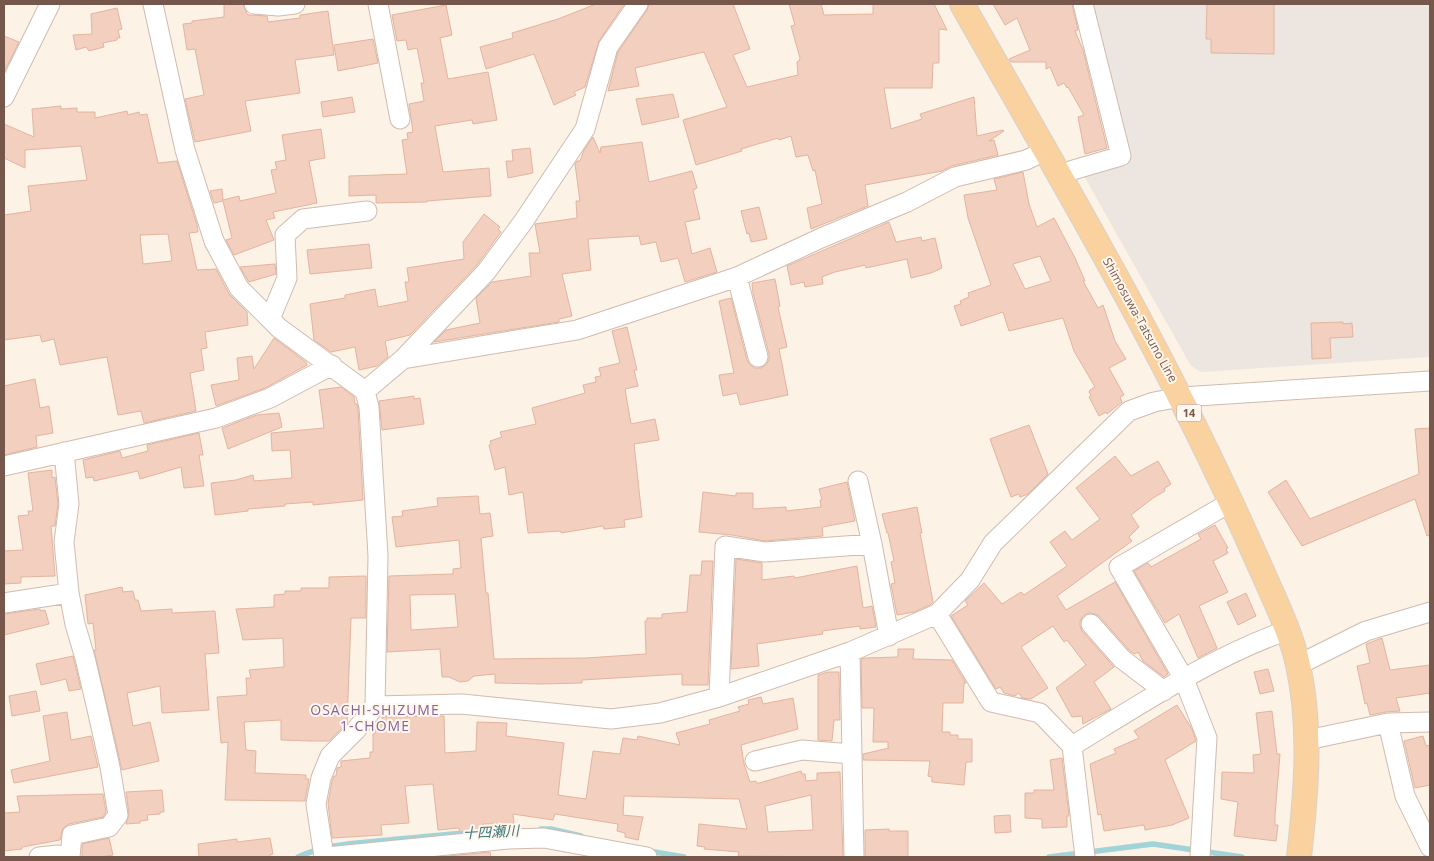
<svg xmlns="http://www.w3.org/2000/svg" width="1434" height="861" font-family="'Open Sans','Noto Sans JP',sans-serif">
	<rect width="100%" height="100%" fill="#fcf2e6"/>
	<path fill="#ede5e0" d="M1089,4H1430V357L1201,372L1191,366L1084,176L1129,162Z"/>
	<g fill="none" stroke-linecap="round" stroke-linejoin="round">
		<path stroke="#a1d4d8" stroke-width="5.5" d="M541,829H551L581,836
			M649,851L684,857
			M298,857C326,844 358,843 389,840C425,837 461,832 497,831
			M1049,857L1153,844L1242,857"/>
	</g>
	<path fill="#f2cfbe" stroke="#e4b49e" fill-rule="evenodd" d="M224,4H243L247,14L249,15L267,16L268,22L300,18V15L328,11L334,55L295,60L300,93L245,101L251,131L195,142L185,99L204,95L195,49L187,50L183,24L192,23V21L224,17Z
		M596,4H624L599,41L585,87L574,92L576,95L554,105L534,54L486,69L480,47L513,38L512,33L558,19Z
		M649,4H733L750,49L733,55L747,87L798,75L797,62L799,61L800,58L791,26L795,25L789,4H821L824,15L873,14V4H934L947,30L939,29V63H933L932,88H884L891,129L922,119L920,114L974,97L977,136L1003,130L1004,131L989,141L994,140L998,155L952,166L942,171L865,185L868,206L811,229L807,208L822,204L815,170L813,171L808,155L796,157L791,136L779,140L778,138L741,149L742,151L696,165L683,120L727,107L704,52L635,68L639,86L608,91L618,52L647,10Z
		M993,4H1072L1078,30L1075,31L1083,50L1107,148L1085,154L1078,117L1084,115L1068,87L1067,88L1064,83L1058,86L1050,67L1046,69V62H1011L1009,59L1030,50L1017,18L1005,25Z
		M1207,4H1274V54L1211,53V39H1206Z
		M446,5L452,35L440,38L448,79L488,72L497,120L473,124L472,120L435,126L443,172L489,168L491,196L427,201V202L376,203V195L349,196V176L407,174L402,140L408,139L407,133L413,132L409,104L424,101L421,83H424L417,48L408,50L406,40L397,41L392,15Z
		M117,8L122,29L118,30L120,38H117V40L103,43L104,47L89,51L86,47L76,50L73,35L92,34L91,14Z
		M4,36L19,42L4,72Z
		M373,39L378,63L338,71L334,45Z
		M673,94L679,117L642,125L636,99Z
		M352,97L355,112L323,117L321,102Z
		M61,106V109L77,108V112H95V118L127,111L128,115L139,112L140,115L147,114L158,163L177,161L197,225L198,232L189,233L197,270L216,269L229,294L247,312L248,325L205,332L207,348L201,349L204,370L190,373L196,411L144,423L141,411L118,415L107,357L60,365L54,339L42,342L40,335L4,340V215L31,211L28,186L87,180L81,146L25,150V168L4,158V124L34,137L32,109ZM168,234L172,261L143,264L140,235Z
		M321,129L325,158L309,161L317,203L273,212L275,218L266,220L274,240L234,255L226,240L232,238L223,201L214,203L210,191L222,189L223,200L239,196L240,201L276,193L271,170L277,169L275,162L286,160L282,135Z
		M593,137L600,153L601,147L642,142L649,182L692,171L697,188L693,190L700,219L685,222L692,254L710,248L717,272L685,282L678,258L661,262L656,242L641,245L639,236L588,239L591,270L562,274L572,316L559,319V322L434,342L446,330L480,323L476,298L492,282L531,276L529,253H540L535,224L577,218L576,201H580L575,164L577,161H580L584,150Z
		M530,148L533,173L508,178L506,161H513L512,150Z
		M1023,172L1029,204L1037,227L1054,218L1075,258L1085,281H1083L1098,308L1103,305L1115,341L1126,359L1109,368L1124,395L1120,397L1122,402L1107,414L1106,412L1099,416L1089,397L1091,396L1089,392L1090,390L1095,387L1074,351L1063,318L1009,331L1003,312L961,326L954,306L961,304L960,301L969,297L968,293L991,285L968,218L964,195L997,190L994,179ZM1040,256L1051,281L1025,289L1013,264Z
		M759,207L767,239L751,242L749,233L747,234L741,211Z
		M484,214L500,227L498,229L501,232L477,265L410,335L385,341L388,357L377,366L359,370L355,347L331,352L314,340L310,304L345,298V295L375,289L378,307L408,301L405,282H409L407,268L464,259L463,242Z
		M889,222L896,242L921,237L922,241L935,238L942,268L931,273L911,278L907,259L866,268L865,265L835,272L822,277L823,284L805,287L804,282L791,285L787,266Z
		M369,244L372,268L310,274L307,250Z
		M275,264L276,274L249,282L240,267Z
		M775,279L780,306L778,307L787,347L779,349L788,395L740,405L737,393L723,396L719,375L734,373L719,301L731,298L747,360L750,365L755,368H761L766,365L769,360V354L753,293L752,283Z
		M1343,322V324L1352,323L1353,337L1330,338L1331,358L1312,359L1311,323Z
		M627,327L637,370H634L638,386L625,389L631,424L655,419L659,440L634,444L642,517L624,520L625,527L604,529L603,526L561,533V531L528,533L523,492L509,495L505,467L495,470L489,445L491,444L490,441L502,437L500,432L536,424L532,408L585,393L583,385L596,382L595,377L601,376L599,368L620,363L612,331Z
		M274,338L306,362L307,365L265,388L216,406L211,385L239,380L237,358L252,356L254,369Z
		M35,379L40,408L49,406L53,433L36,436L37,447L4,455V386Z
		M341,387L354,397L355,404H357L358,409L363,500L313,505V502L285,504V506L248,509V511L215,515L211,483L236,480L253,475L254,481L292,478L290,450L272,451L271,433L324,428L319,390Z
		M414,396V399L420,398L424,424L382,430L379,401Z
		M279,413L282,427L228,449L222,428L257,415Z
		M1029,425L1048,474L1028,494L1020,497L1019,494L1011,497L990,439Z
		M1430,428V535L1427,536L1415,499L1302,546L1268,492L1286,480L1310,519L1419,474L1415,429Z
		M199,433L203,455H199L204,486L184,488L181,467L140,479L138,471L94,481L93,477L86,478L83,460L120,451L122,458L148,451L147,445Z
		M1115,456L1131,476L1158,461L1171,484L1164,489L1165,491L1153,498L1131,515L1139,527L1129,537L1132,541L1057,596L1066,610L1115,582L1168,674L1164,677L1143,661L1138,652L1135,654L1130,651L1099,616L1095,614L1089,613L1084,615L1080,621V626L1082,631L1114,667L1094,682L1111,709L1083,724L1082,716L1072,717L1056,688L1086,665L1067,640L1064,642L1053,626L1021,647L1048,688L1031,699L1022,698L1019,693L1015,696L1004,693L1000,687L996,689L951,616L968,605L965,601L984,583L1002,604L1021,592L1024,595L1067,566L1050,542L1065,531L1072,540L1100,519L1076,488Z
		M52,470V478L55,477L58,504L55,526H51L55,576L21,577V583L4,584V551L23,550L18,516L29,515L28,511H33L28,473Z
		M847,482L855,521L822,527L823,536L765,541L732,535L699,532L703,492L736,496V493H753V509L786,507V511L821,507L820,500H822L819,489Z
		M478,496L480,514L490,513L493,536L481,538L486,593H488L494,659L586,658L646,654L645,621H647V618H662V614L687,612L690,575H701L702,561H713L708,685H682V674L582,680V683L541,684L495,683V674L474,676L468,681L460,682L449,677H442L440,649L387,652L389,576L453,574V569L461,568L459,540L396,547L392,517L403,516L402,511L438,506L437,498ZM455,594L458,627L411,630L410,595Z
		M917,507L922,533H920L933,602L930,605L914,612L897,615L891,584L895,583L891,562L894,561L888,533H887L882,514Z
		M1215,525L1228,548L1226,549L1228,553L1213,561L1228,592L1199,606L1217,648L1198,658L1179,614L1165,623L1134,571L1148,563L1151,567L1201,539L1198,534Z
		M736,559L762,563V580L794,576L795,578L857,566L863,608L872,606L876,627L860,629V626L822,631L823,634L757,644L759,666L731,669Z
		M366,576V618H351L347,723L329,741H311L281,740V720L244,722L246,750L256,751L255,773L306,775V779H309L305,801L225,800L228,742L221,743L217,697L247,695L246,678H251L249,670L284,667L283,638L243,640L236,609L274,607V595L285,594V591H301V588H329V577Z
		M122,587L123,592L133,591L135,600H138L141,611L172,609V613L215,611L219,653L205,654L209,710L162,713L160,686L127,693L133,726L150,722L159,761L122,770L94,650H96L93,623L88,624L85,595Z
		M1246,593L1256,616L1238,625L1227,602Z
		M40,609L41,611L45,610L49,624L4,635V614Z
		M1382,638L1390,670L1430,665V693L1396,698L1400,711L1386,712L1370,715L1367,703L1365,704L1357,666L1370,663L1366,644Z
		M898,649H914L913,659L952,660L966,683H964L963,703H943L942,732H950V735H958V739H972V762H966L964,785L932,782V777L928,776L930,761L863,760V754L889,748H888V742H873L874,708H862L861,659L865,658L898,657Z
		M73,656L81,689L69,691L66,679L41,685L36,664Z
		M1268,669L1274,691L1260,694L1254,672Z
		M828,672H839L840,720H834L832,741L818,740V675Z
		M36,691L40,711L12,716L9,696Z
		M761,697L763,704L793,698L798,729L741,745L744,764L750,782L756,781L757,783H759L801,771L802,774H805L806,781L817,780V773L840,772L843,857L738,856L739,852L704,849L705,847L697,846L699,824L747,829L739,799L624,796L623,815L643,817L638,840L625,837V833L617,831L618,824L555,814L553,820L513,814L514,824H483L485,830L460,832L459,828L438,830L433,784L405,786L409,823L381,825L382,835L332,838L328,803L332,781L334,776H336L337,768L341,767V761L370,758V752H373V734H375V724H383L382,717L444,716L445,753L476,751L477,722L507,723L506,736L564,743L558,795L586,799L593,751L620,754L623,738L637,740L638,736L680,745L676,733L710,724L709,720L740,711L738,707L749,704L748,700ZM811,795L813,830L768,832L765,806Z
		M1177,705L1192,729L1196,741L1165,760L1189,818L1172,825L1145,830L1144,825L1104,831L1101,814L1098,815L1090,764L1116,753L1114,749L1139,738L1134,731Z
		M1272,711L1277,754H1280L1275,815V825H1278L1276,841L1234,836L1238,802L1221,799L1222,772L1254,773L1253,755L1261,754L1256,713Z
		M67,712L71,740L91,736L98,767L14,783L11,770L50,761L43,716Z
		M1423,736L1426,746L1430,745V785L1415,788L1404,741Z
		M1062,758L1069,816H1067V827L1042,828V819L1025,818V793H1034V790H1054L1050,760Z
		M162,790L164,812H160V814L147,815L148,820L140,821V823L126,824L129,814L126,792Z
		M103,794L106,812L103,817L69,824L63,828L60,840L22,847V849L4,851V813L20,812L17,796Z
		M1010,815L1011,832L995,833L994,816Z
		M889,829V831H908V857H865V830Z
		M109,838L113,855L101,857H82V844Z
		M270,838L273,854L270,855L271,857H199L198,844L237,839V842Z
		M490,852L491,857H438Z"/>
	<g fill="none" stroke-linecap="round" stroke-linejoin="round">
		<g stroke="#d0bbaf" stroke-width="21">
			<path id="minor" d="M153,4L185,150L214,241L239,288L279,328L365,391L369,407L378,556L375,706L356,730L330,756L321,778L316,804L324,857
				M254,4L278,6L295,4
				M378,4L400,119
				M4,97L50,4
				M1061,176L1073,170L1121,156L1083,4
				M737,277L758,357
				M270,319L287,278L285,235L303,219L367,211
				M403,359L577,330L737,277L821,238L907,202L955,177L1026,160L1045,151
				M365,391L403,359L486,272L523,222L585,129L608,47L638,4
				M64,452L69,504L64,542L69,593L75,624L85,658L97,709L110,767L118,815L109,827L72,835L70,857
				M4,466L216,418L270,398L332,365
				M858,481L872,544
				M4,603L69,593
				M937,614L991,702L1040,713L1072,746L1085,857
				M1091,624L1122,659L1164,691
				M850,652L854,857
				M1298,665L1366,631L1430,612
				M719,697L725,546L765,552L872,544L889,636
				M375,706L462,704L611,719L660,713L719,697L850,652L937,614L970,580L993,543L1129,411L1154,402L1181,397L1430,381
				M1388,723L1405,796L1430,847
				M1307,740L1388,723L1430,722
				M1072,746C1139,705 1213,656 1288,630
				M755,761L802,750L852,754
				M39,857L58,855L61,857
				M327,857L508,839L544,838L647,857
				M1200,857L1207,738L1184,679L1119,567L1231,502"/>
		</g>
		<g stroke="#d9d0cd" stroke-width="26">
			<path id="major" d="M962,4C1051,161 1143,316 1220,479C1235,510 1249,542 1263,573C1276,603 1291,633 1298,665C1312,728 1306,794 1299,857"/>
		</g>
		<use href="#minor" stroke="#fff" stroke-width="19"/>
		<use href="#major" stroke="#fad29f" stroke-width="24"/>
	</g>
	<g text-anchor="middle" stroke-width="4" stroke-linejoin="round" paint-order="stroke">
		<rect fill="#fff6ed" stroke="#9f877c" stroke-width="1" x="1176.5" y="404.5" width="25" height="17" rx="4"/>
		<g font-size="11" font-weight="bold" fill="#76574b">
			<text x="1189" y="417">14</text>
		</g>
		<g font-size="12" fill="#76574b" stroke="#fff6ed">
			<text transform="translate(1140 320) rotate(61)" y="4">Shimosuwa-Tatsuno Line</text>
		</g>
		<g font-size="14" letter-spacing="1" fill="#846699" stroke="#fff6ed">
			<text x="375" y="715">OSACHI-SHIZUME<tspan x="375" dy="16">1-CHOME</tspan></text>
		</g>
		<g font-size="14" font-style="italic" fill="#3e767b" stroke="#fff6ed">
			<text transform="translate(491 832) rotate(-3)" y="5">十四瀬川</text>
		</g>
	</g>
	<rect width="1434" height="861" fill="none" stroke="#76574b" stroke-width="10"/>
</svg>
